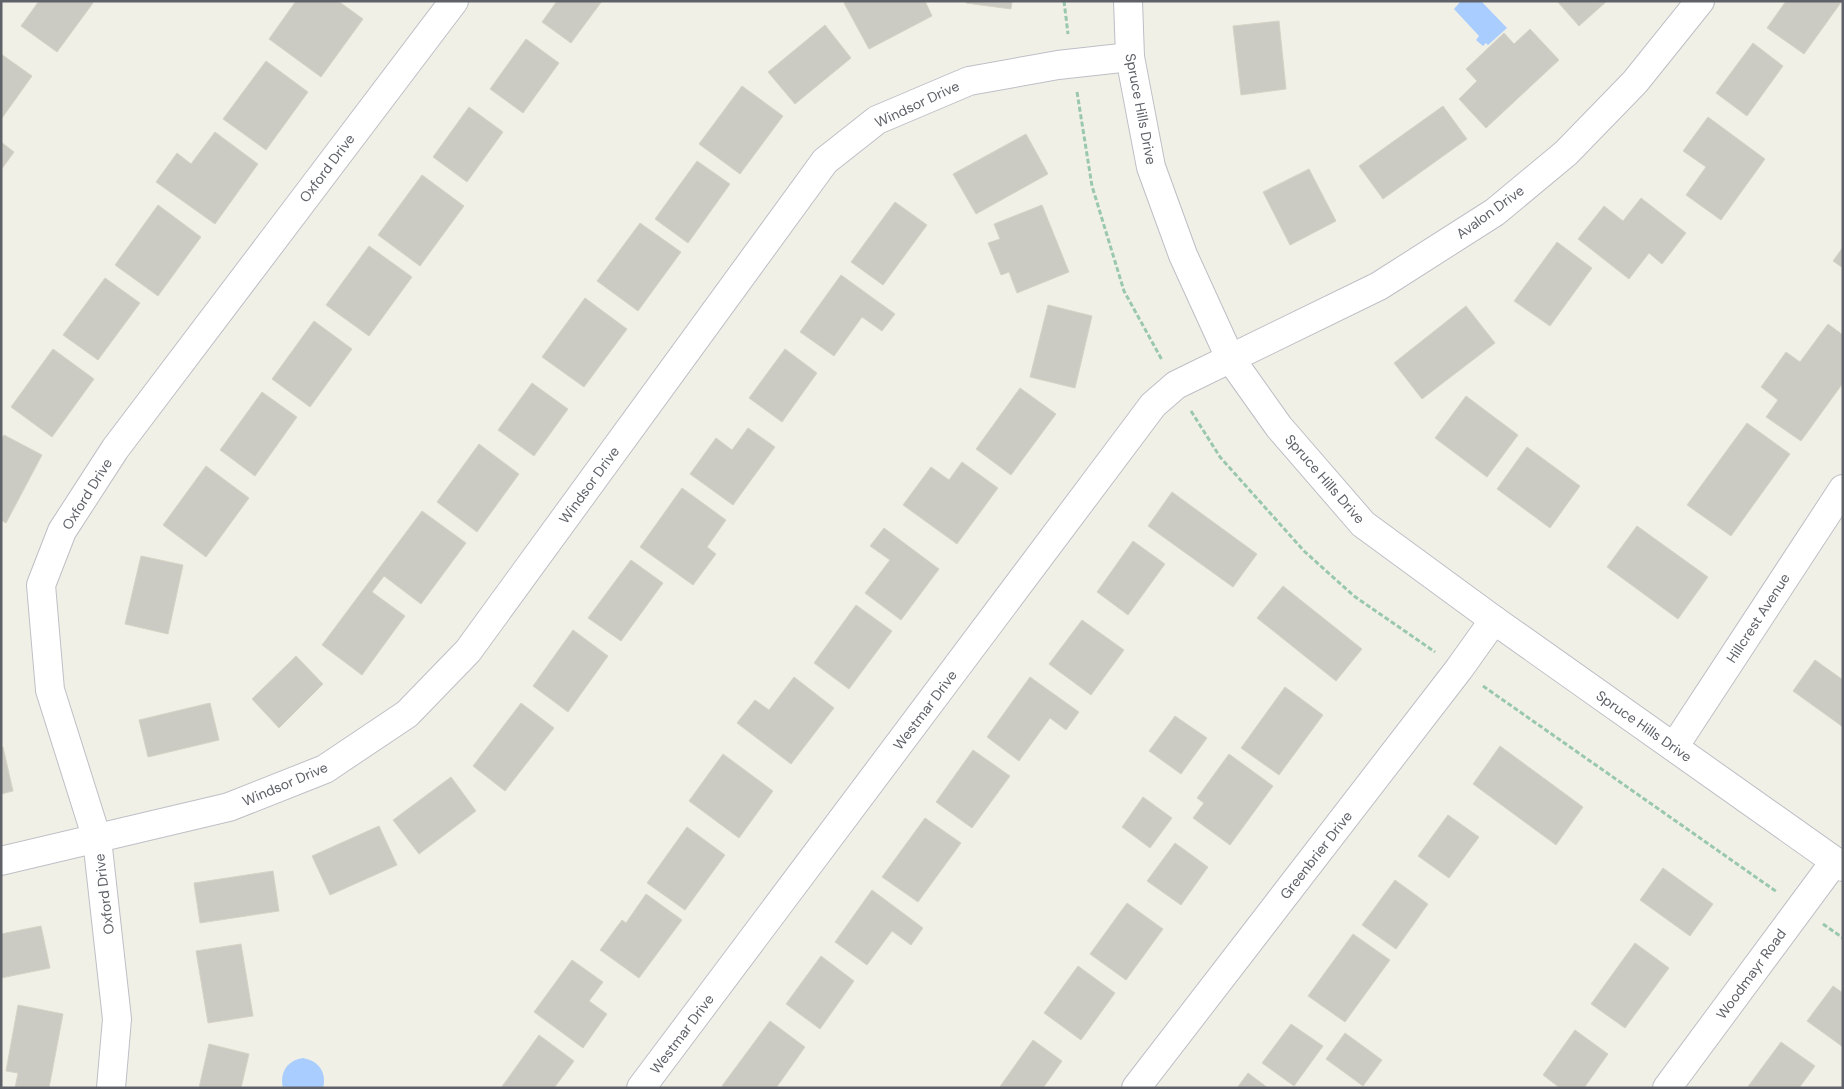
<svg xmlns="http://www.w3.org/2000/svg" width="1844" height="1089" font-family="'DM Sans',sans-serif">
	<rect width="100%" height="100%" fill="#f1f0e7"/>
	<path fill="#a9cdff" d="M1461,1H1481L1507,28L1488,45L1486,43L1483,46L1476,40L1479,36L1454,9Z
		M303,1058C319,1061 327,1072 323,1088H283C279,1072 288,1060 303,1058Z"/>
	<path fill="#cccbc3" stroke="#d6d3c5" d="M39,1H91L93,3L57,52L21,26Z
		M296,1H338L363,19L321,77L269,39Z
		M557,1H602L571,43L542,22Z
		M847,1H925L932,16L869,49L844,3Z
		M966,1H1012L1011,9L966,3Z
		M1557,1H1607L1579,26Z
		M1786,1H1842L1804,54L1767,28Z
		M1279,21L1286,89L1241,95L1233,26Z
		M825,25L851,58L795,104L768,72Z
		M1530,29L1559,60L1486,128L1459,99L1477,81L1466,69L1504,33L1514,44Z
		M526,39L559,63L523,113L490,89Z
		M1753,43L1783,66L1747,116L1716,93Z
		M1,54L32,76L2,118H1Z
		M266,61L308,92L266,150L223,119Z
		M742,86L783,116L740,174L699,144Z
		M1443,106L1467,139L1383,199L1359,166Z
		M469,107L503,132L467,182L433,157Z
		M1708,117L1765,159L1721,220L1686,195L1706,167L1683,151Z
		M215,132L258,164L215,224L156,182L177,153L191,164Z
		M1026,134L1048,174L976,214L953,174Z
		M1,142L14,152L1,170Z
		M697,161L730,184L688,243L655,219Z
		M1309,169L1336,221L1290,245L1263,192Z
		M422,175L464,206L420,266L378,235Z
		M1641,198L1686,233L1662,264L1649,253L1629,279L1578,239L1604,206L1623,221Z
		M895,202L927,225L883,285L851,262Z
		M158,205L201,237L158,296L115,265Z
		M1042,205L1069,272L1017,293L1009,272L1001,275L988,243L1000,239L994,224Z
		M640,223L681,252L638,311L597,281Z
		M1557,242L1592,268L1550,326L1514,301Z
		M369,246L412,277L369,336L326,305Z
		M1843,247V268L1833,261Z
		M841,275L895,314L882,331L862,317L834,356L800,332Z
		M105,278L140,303L98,360L63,335Z
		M585,298L627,329L584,387L542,357Z
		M1048,305L1092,316L1075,388L1030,377Z
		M1466,306L1495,343L1422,399L1394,363Z
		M314,321L352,349L310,407L272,379Z
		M1828,324L1843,335V383L1801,441L1766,417L1778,400L1761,387L1786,352L1800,362Z
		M53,349L94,379L52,437L11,407Z
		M785,349L817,373L782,422L749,398Z
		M532,383L568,409L534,456L498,430Z
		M1020,388L1056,414L1011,475L976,449Z
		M262,392L297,417L255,476L220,450Z
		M1466,396L1518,435L1487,477L1435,438Z
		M1747,423L1790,454L1731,536L1687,505Z
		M748,428L775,447L733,505L690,474L716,438L732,450Z
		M4,435L42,455L6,523L1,520V439Z
		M479,444L519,474L477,532L437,502Z
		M1527,447L1580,486L1550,528L1497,489Z
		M962,462L998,488L957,544L903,505L931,467L949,480Z
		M206,466L249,498L206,557L163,525Z
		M682,488L726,520L707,547L716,554L693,585L640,547Z
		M1172,492L1257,554L1233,587L1148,526Z
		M422,511L466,543L421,604L384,576L372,592L405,616L362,675L322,645Z
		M1637,526L1708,577L1678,619L1607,567Z
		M884,528L939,569L901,620L865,593L890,560L870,546Z
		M1133,541L1165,564L1128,615L1097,592Z
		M141,556L183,565L168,634L125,624Z
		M631,560L663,583L621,641L588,618Z
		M1283,586L1362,649L1336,681L1257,618Z
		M856,605L892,631L849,689L814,663Z
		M1082,620L1124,650L1091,695L1049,664Z
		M573,630L608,656L568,712L533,686Z
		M296,656L323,684L279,728L252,699Z
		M1815,660L1843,680V727L1793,691Z
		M794,677L834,708L791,764L737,723L755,700L769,710Z
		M1030,677L1079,712L1066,730L1050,718L1019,761L987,737Z
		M1285,687L1323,715L1279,775L1241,748Z
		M210,703L219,740L148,757L139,720Z
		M521,703L554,728L505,791L473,766Z
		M1175,716L1207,738L1181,774L1149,751Z
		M1500,746L1583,807L1556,845L1473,784Z
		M1,747H3L13,791L1,794Z
		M973,750L1010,776L972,828L936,802Z
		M723,754L773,791L739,838L689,801Z
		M1229,754L1273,786L1230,845L1193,818L1204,803L1197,798Z
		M451,777L476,811L419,854L393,820Z
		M1143,797L1172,818L1150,848L1122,827Z
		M1448,815L1479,837L1449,878L1418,856Z
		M925,818L961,843L918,902L882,877Z
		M379,826L397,865L330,895L312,856Z
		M687,827L725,855L685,910L647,883Z
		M1175,843L1208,867L1181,905L1147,881Z
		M1663,868L1713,904L1690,936L1640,900Z
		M273,871L279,911L200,923L194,883Z
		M1395,880L1428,904L1396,949L1362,925Z
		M872,890L923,928L911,945L892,931L867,965L835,942Z
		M646,894L682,920L639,978L600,950L622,920L626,923Z
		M1127,903L1163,929L1126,980L1090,954Z
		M41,926L50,968L1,978V934Z
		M1353,934L1390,960L1345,1022L1308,996Z
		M1635,943L1669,968L1625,1028L1591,1004Z
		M241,944L253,1016L208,1023L196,951Z
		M821,956L854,981L820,1029L786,1004Z
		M572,960L603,982L589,1001L607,1014L583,1048L534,1012Z
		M1078,966L1115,993L1081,1040L1044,1013Z
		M1833,986L1843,993V1047L1807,1021Z
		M18,1005L63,1014L49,1088H15L18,1073L6,1071Z
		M770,1021L805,1047L776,1088H724L722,1086Z
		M1291,1024L1323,1046L1294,1086L1262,1063Z
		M1575,1030L1608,1054L1584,1088H1560L1543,1075Z
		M1345,1033L1382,1060L1363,1086L1326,1059Z
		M539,1035L574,1061L554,1088H501Z
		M1033,1040L1062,1061L1043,1088H999Z
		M1781,1042L1815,1066L1799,1088H1747Z
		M209,1044L249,1054L241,1088H199Z
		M1248,1073L1268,1088H1237Z"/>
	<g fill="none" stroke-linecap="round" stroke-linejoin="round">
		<g stroke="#bebfc6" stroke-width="30">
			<path id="minor" d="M1674,747L1843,489
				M1,861L229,807L325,769L407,714L468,651L825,161L877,120L969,81L1058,65L1130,57
				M111,1088L117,1019L97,839L50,690L41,585L62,531L115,449L454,1
				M641,1088L1153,405L1176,385L1379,286L1495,212L1566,153L1635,82L1700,1
				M1667,1088L1835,861"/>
		</g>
		<g stroke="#bebfc6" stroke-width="30">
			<path id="tertiary" d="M1136,1088L1459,669L1494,620"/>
		</g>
		<g stroke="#bcbec5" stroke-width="30">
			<path id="secondary" d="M1128,1L1130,57L1151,167L1183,255L1230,358L1279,427L1363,524L1494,620L1843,867"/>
		</g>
		<path stroke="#9ac8ae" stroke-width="3" stroke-dasharray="5 2.5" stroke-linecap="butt" d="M1064,1L1068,34
			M1077,92L1092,186L1124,291L1162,360
			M1191,411L1220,457L1304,551L1354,596L1435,652
			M1483,686L1777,892
			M1823,924L1843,938"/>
		<use href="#minor" stroke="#fff" stroke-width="28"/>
		<use href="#tertiary" stroke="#fff" stroke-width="28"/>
		<use href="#secondary" stroke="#fff" stroke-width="28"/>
	</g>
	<g text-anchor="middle" stroke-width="4" stroke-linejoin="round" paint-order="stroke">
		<g font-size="14" fill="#5e6168" stroke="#fff">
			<text transform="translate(917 104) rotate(-25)" y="5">Windsor Drive</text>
			<text transform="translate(1141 109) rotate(79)" y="5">Spruce Hills Drive</text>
			<text transform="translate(327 168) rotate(-53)" y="5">Oxford Drive</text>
			<text transform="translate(1490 212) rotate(-36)" y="5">Avalon Drive</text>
			<text transform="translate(1325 479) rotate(49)" y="5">Spruce Hills Drive</text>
			<text transform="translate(589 485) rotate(-54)" y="5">Windsor Drive</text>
			<text transform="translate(87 494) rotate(-58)" y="5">Oxford Drive</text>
			<text transform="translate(1758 618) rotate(-57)" y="5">Hillcrest Avenue</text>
			<text transform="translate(925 710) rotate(-53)" y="5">Westmar Drive</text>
			<text transform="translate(1644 726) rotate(35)" y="5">Spruce Hills Drive</text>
			<text transform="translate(285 784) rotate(-23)" y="5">Windsor Drive</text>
			<text transform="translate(1316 855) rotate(-52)" y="5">Greenbrier Drive</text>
			<text transform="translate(104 894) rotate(-97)" y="5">Oxford Drive</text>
			<text transform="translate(1751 974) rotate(-54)" y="5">Woodmayr Road</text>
			<text transform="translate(682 1034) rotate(-53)" y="5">Westmar Drive</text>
		</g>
	</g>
	<rect width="1844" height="1089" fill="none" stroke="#5e6168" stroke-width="5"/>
</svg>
